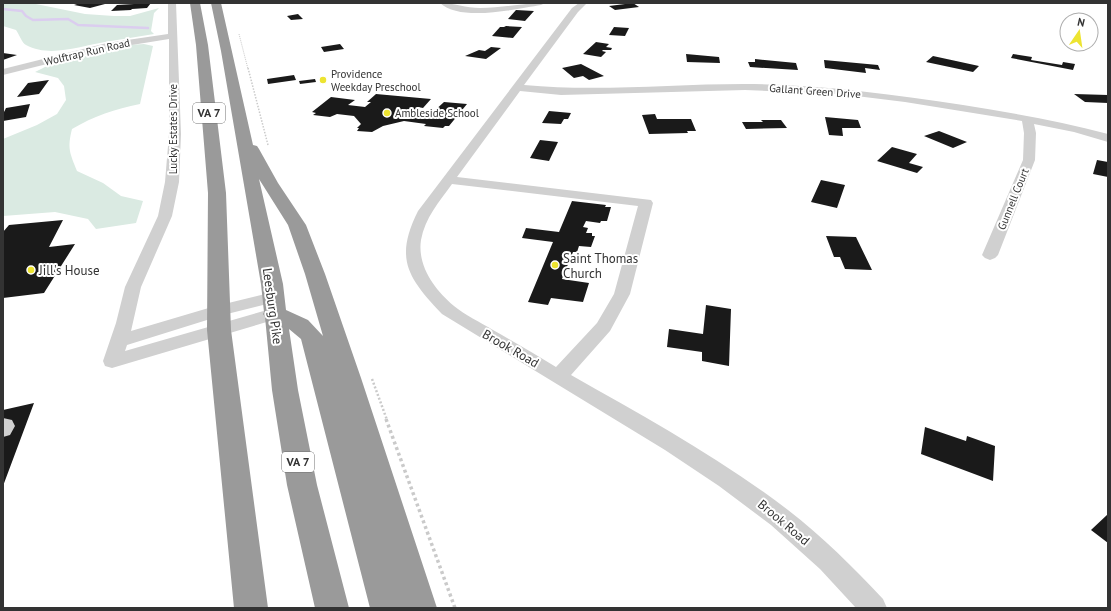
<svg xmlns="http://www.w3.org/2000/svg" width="1111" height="611" font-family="'PT Sans',sans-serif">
	<rect width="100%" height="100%" fill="#fff"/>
	<path fill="#daeae2" d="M3,3H31L85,14L114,16H130L159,8L154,13L151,31L154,34C138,37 121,39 105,42C80,46 50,58 26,45C22,43 19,34 16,30L3,26Z
		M144,44L153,46L140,104C115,109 94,116 72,129C67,149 70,153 77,171L103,183L121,196L143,201L136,223L96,229L88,219L55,212L3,216V139L37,125L57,114L66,100L64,86L58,78L35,72L45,67L129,45Z"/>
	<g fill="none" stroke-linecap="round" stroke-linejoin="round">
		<path stroke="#dbcdef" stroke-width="2.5" d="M3,9L22,11L26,16L33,20L68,19L78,25L148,28"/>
	</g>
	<path fill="#1a1a1a" d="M80,3H100L105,4L90,8L74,5Z
		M151,3L147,8L132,9L131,10L111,11L117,5Z
		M633,3L639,7L615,10L609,6Z
		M516,10L534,11L525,21L508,19Z
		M298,14L303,19L291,20L287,16Z
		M506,26L522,27L513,38L492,36L500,27H504Z
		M614,27L629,28L625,36L609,35Z
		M596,42L609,44L606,47L612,48L611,50H603L602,51L606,52L601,57L583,54Z
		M340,44L344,49L324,52L321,47Z
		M491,47L501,48L486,59L465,56L479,50L485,51Z
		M3,53L17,55L3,60Z
		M686,54L719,57L720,63L687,62Z
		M1013,54L1032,57L1031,60L1062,65L1063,62L1075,64L1073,70L1011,58Z
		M933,56L979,66L973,72L926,62Z
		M755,59L796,63L798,70L750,67L748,62H755Z
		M824,60L878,65L880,70L865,68L866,73L825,68Z
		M581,64L604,76L589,80L583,76L574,78L562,68Z
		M294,75L296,80L268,84L267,79Z
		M315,79L316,82L300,84L299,81Z
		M49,80L39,94L17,97L28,83Z
		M376,94L431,99L423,108L418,107L414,111L432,113L444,102L467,104L449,126H445L443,128L424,126L426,124L404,121L383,126L372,132L357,131L359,128H357L361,124L354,116L337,114L330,117L313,115L316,113L312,112L331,97L355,100L348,105L365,107L371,102H367Z
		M1074,94L1108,95V103L1085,102Z
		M30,104L26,117L3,121V114L6,108Z
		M549,111L571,113L568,119H564L561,124L542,123Z
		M655,114L657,119H691L696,131H687L688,133L649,134L642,115Z
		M825,117L858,120L861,128H842L843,136L829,135Z
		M761,120H781L787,128L746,129L742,122H763Z
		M939,131L967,142L953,148L924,136Z
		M540,140L558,142L549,161L530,158Z
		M892,147L917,154L909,163L923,167L917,173L877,161Z
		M1097,160L1108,162V177L1093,174Z
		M821,180L845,185L837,208L811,202Z
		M572,201L606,205L605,207H611L607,221H601L600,223L586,221L583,227L588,228L586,233H592V236H595L591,247L579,246L577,252H573L562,279L589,283L583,302L551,298L548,305L528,302L553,242L522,238L526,228L559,232Z
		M63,220L49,247L75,244L44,293L3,298V232L9,225Z
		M826,236L856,237L872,270L845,269L840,257H834Z
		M706,305L731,309L729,366L702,361V352L667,347L669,329L703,334Z
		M34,403L3,486V410Z
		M925,427L966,441L967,436L995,446L993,481L921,454Z
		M1108,514V543L1091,530Z"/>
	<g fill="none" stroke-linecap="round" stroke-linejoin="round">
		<path stroke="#cacaca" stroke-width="1" stroke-dasharray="1 1" stroke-linecap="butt" d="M239,34L248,69"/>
		<path stroke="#cacaca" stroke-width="1.5" stroke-dasharray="1.5 1.5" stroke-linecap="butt" d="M248,68L268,145"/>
		<path stroke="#cacaca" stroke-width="2.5" stroke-dasharray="2 2" stroke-linecap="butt" d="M372,379L387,420"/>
		<path stroke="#cacaca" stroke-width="3.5" stroke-dasharray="3 3" stroke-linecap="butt" d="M386,419L455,608"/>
		<path fill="#d0d0d0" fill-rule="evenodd" d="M168,3H176L181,134L179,182L172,216L141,287L131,331L212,307L273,292L279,293L281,297L279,301L223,315L127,345L125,351L274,308L280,310L283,314L280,318L112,368L105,366L103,361L116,323L125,287L158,216L165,182L169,134V39L107,49L3,75V69L107,43L168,34Z
			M440,3C454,3 466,8 480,8C502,8 523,3 545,3L541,5C516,9 460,22 440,3Z
			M579,3H587L578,12L524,85C597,92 671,84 744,84C818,84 890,94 963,105C1012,113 1060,121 1108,134V142L1074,132L1034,124L1036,133L1035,160L998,255L995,258L990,260L985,258L982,255L1023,160L1024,133L1022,121L905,102L840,94L745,90L561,95L520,91L457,177L651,200L653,203L630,294L610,331L571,375C645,417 720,458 788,510C822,536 853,567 883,599L887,608H856L820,569L771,525L719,486L665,450L442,314C408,278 394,259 418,211L572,8ZM452,184L638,206L614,294L597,323L556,367C535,354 514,342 493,330C480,322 465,315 454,306C435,290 417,266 421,240C425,218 439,202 452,184Z
			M3,418L12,420L15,426L10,435L3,437Z"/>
		<path fill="#9a9a9a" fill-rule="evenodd" d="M190,3H200L208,45L226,193L231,330L268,608H234L207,330L208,193L196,45Z
			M211,3H221L253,145L257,146L259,149L278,183L306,225L325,274L361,378L437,608H370L301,339L289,329L298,390L317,485L349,608H315L287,485L272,390L265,317L263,314L264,312L261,284L221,51ZM259,179L288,225L305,274L323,336L308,320L286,310L283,284Z"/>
	</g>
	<g fill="#ede431" stroke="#fff" stroke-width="1.5">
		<circle cx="323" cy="80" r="4"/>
		<circle cx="387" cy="113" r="4"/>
		<circle cx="555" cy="265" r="4"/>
		<circle cx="31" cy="270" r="4"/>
	</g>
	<g text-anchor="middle" stroke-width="4" stroke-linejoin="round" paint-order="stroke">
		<g font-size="11" fill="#333" stroke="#fff">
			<text transform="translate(87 52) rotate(-13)" y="4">Wolftrap Run Road</text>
			<text transform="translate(815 91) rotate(4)" y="4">Gallant Green Drive</text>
			<text transform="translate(173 129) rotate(-90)" y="4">Lucky Estates Drive</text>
			<text transform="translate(1013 199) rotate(-68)" y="4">Gunnell Court</text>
		</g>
		<g font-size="11" fill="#333" stroke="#fff" text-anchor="start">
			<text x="331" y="78">Providence<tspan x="331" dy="13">Weekday Preschool</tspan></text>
			<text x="395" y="117">Ambleside School</text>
		</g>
		<g fill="#fff" stroke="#707070" stroke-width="1">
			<rect x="193" y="103" width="32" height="20" rx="3"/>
			<rect x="282" y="452" width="32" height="20" rx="3"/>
		</g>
		<g font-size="12" font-weight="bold" fill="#333">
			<text x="209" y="117">VA 7</text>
			<text x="298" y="466">VA 7</text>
		</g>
		<g font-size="13" fill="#333" stroke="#fff" text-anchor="start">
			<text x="563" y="263">Saint Thomas<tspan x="563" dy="15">Church</tspan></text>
			<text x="39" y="275">Jill's House</text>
		</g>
		<g font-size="13" fill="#333" stroke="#fff">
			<text transform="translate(273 306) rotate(82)" y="5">Leesburg Pike</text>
			<text transform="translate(511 348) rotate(30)" y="5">Brook Road</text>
			<text transform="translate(784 522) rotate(40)" y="5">Brook Road</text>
		</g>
	</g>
	<rect width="1111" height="611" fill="none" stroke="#333333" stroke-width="8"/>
	<g transform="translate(1079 32) rotate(13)"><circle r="19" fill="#ffffff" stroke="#adadad"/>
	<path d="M0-3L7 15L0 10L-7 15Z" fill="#ede431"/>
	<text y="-6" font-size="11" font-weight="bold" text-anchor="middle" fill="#333333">N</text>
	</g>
</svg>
